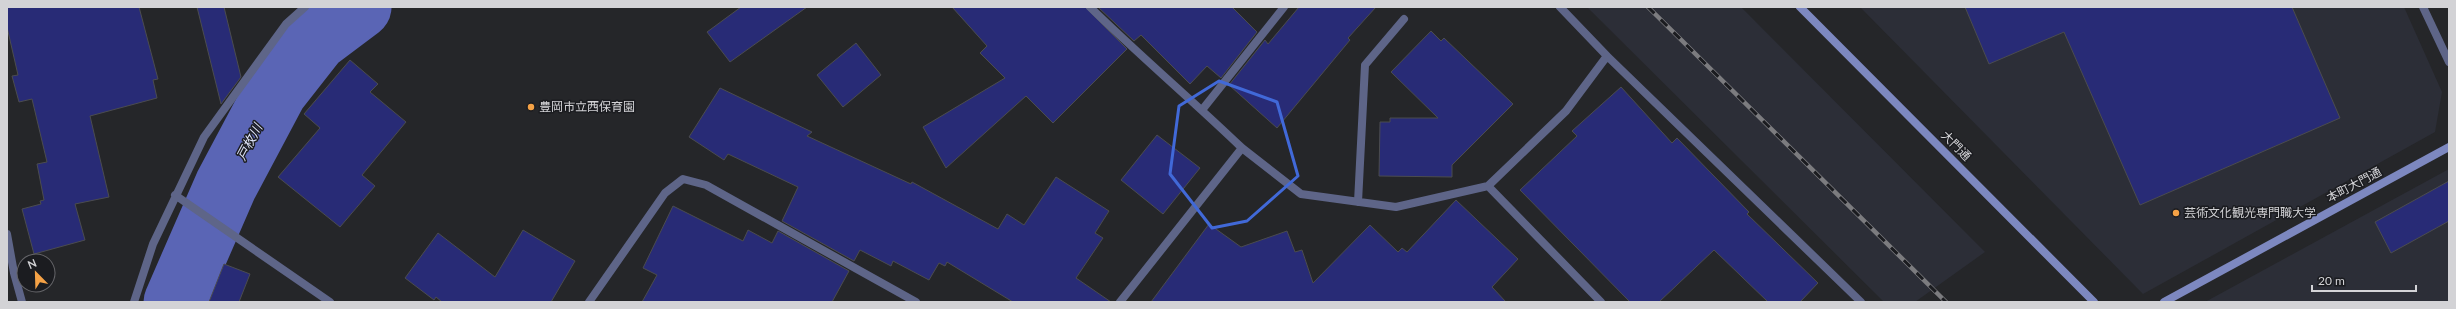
<svg xmlns="http://www.w3.org/2000/svg" width="2456" height="309" font-family="Lato,'Noto Sans JP',sans-serif">
	<rect width="100%" height="100%" fill="#252629"/>
	<path fill="#2c2e37" d="M1587,7H1741L1985,252L1915,302H1884Z
		M1860,7H2404L2442,92L2435,132L2143,294Z
		M2449,169V302H2205Z"/>
	<g fill="none" stroke-linecap="round" stroke-linejoin="round">
		<path stroke="#5a65b5" stroke-width="63" d="M175,302L226,185L276,91L316,40L360,7"/>
	</g>
	<path fill="#282b76" stroke="#4b4c4f" d="M7,7H139L158,79L153,80L157,98L90,116L109,197L75,204L85,240L34,254L22,209L41,204L40,201L44,200L37,164L47,162L32,99L19,102L12,76L18,75L7,27Z
		M197,7H224L241,77L221,104Z
		M741,7H807L730,62L707,32Z
		M952,7H1085L1127,49L1053,123L1026,96L946,168L923,127L1005,78L980,53L987,46Z
		M1098,7H1232L1257,32L1221,78L1207,66L1190,84L1141,35L1134,41Z
		M1299,7H1376L1348,38L1350,40L1277,128L1229,85L1265,40L1268,44Z
		M1965,7H2292L2340,118L2140,205L2064,32L1989,64Z
		M1431,31L1441,41L1444,38L1513,104L1452,165V177L1379,176L1380,122H1390V118H1438L1391,72Z
		M856,43L881,75L843,107L817,75Z
		M350,60L378,84L370,92L406,122L362,175L375,186L340,227L278,177L320,128L304,114Z
		M1621,87L1672,143L1677,138L1749,212L1747,214L1818,283L1800,302H1768L1714,250L1659,302H1630L1520,190L1577,136L1572,131Z
		M720,88L812,132L807,136L911,184L912,182L998,229L1007,214L1024,225L1056,177L1109,211L1095,233L1103,238L1076,278L1111,302H1013L947,262L945,266L939,263L929,280L893,261L891,266L860,250L854,261L782,221L798,187L728,154L724,160L689,137Z
		M1157,135L1200,168L1163,214L1121,180Z
		M2449,181V221L2391,253L2375,222Z
		M1456,200L1518,259L1492,287L1506,302H1151L1209,224L1241,247L1287,231L1295,252L1302,250L1313,283L1370,225L1398,252L1402,248L1407,252Z
		M673,206L743,241L748,230L772,243L778,231L849,271L832,302H642L657,275L643,268Z
		M523,230L575,261L551,302H442L436,297L434,300L405,278L438,233L495,277Z
		M224,264L250,274L239,302H209Z"/>
	<g fill="none" stroke-linecap="round" stroke-linejoin="round">
		<path stroke="#5e6588" stroke-width="8" d="M1090,7C1139,55 1192,100 1242,148L1120,302
			M1560,7L1607,56L1566,111L1488,186L1601,302
			M2423,7L2449,62
			M1607,56L1861,302
			M1202,110L1284,7
			M1242,148L1301,194L1396,207L1488,186
			M175,195L330,302
			M1358,202L1365,65L1404,19
			M7,234L14,273L22,302
			M134,302L153,244L204,137L286,24L305,7
			M589,302L665,193L683,179L706,185L916,302"/>
		<path stroke="#7d88c0" stroke-width="8" d="M1800,7L2094,302
			M2164,302L2449,147"/>
		<g stroke="#7c7c7f" stroke-width="4.5">
			<path id="rail" d="M1648,7L1946,302"/>
		</g>
		<use href="#rail" stroke="#1b1c20" stroke-width="3" stroke-dasharray="9" stroke-linecap="butt"/>
	</g>
	<path fill="none" stroke="#4169d8" stroke-width="3" stroke-linejoin="round" d="M1219,81L1277,102L1298,176L1247,221L1212,228L1170,174L1179,106Z"/>
	<g fill="#f5a246" stroke="#1b1c20" stroke-width="1.5">
		<circle cx="531" cy="107" r="4"/>
		<circle cx="2176" cy="213" r="4"/>
	</g>
	<g text-anchor="middle" stroke-width="3" stroke-linejoin="round" paint-order="stroke">
		<g font-size="12" fill="#d3d3d6" stroke="#1b1c20" text-anchor="start">
			<text x="539" y="111">豊岡市立西保育園</text>
			<text x="2184" y="217">芸術文化観光専門職大学</text>
		</g>
		<g font-size="12" fill="#d3d3d6" stroke="#1b1c20">
			<text transform="translate(1956 146) rotate(45)" y="4">大門通</text>
			<text transform="translate(2354 185) rotate(-28)" y="4">本町大門通</text>
		</g>
		<g font-size="13" font-style="italic" fill="#dde2f8" stroke="#1b1c20">
			<text transform="translate(249 142) rotate(-62)" y="5">戸枚川</text>
		</g>
	</g>
	<rect width="2456" height="309" fill="none" stroke="#d3d3d6" stroke-width="16"/>
	<g transform="translate(36 273) rotate(337)"><circle r="19" fill="#1b1c20" stroke="#656569"/>
	<path d="M0-3L7 15L0 10L-7 15Z" fill="#f5a246"/>
	<text y="-6" font-size="11" font-weight="bold" text-anchor="middle" fill="#d3d3d6">N</text>
	</g>
	<path d="M2312 285v6h104v-6" fill="none" stroke="#d3d3d6" stroke-width="2"/>
	<text x="2318" y="285" font-size="12" fill="#d3d3d6" stroke="#1b1c20" stroke-width="3" paint-order="stroke">20 m</text>
</svg>
